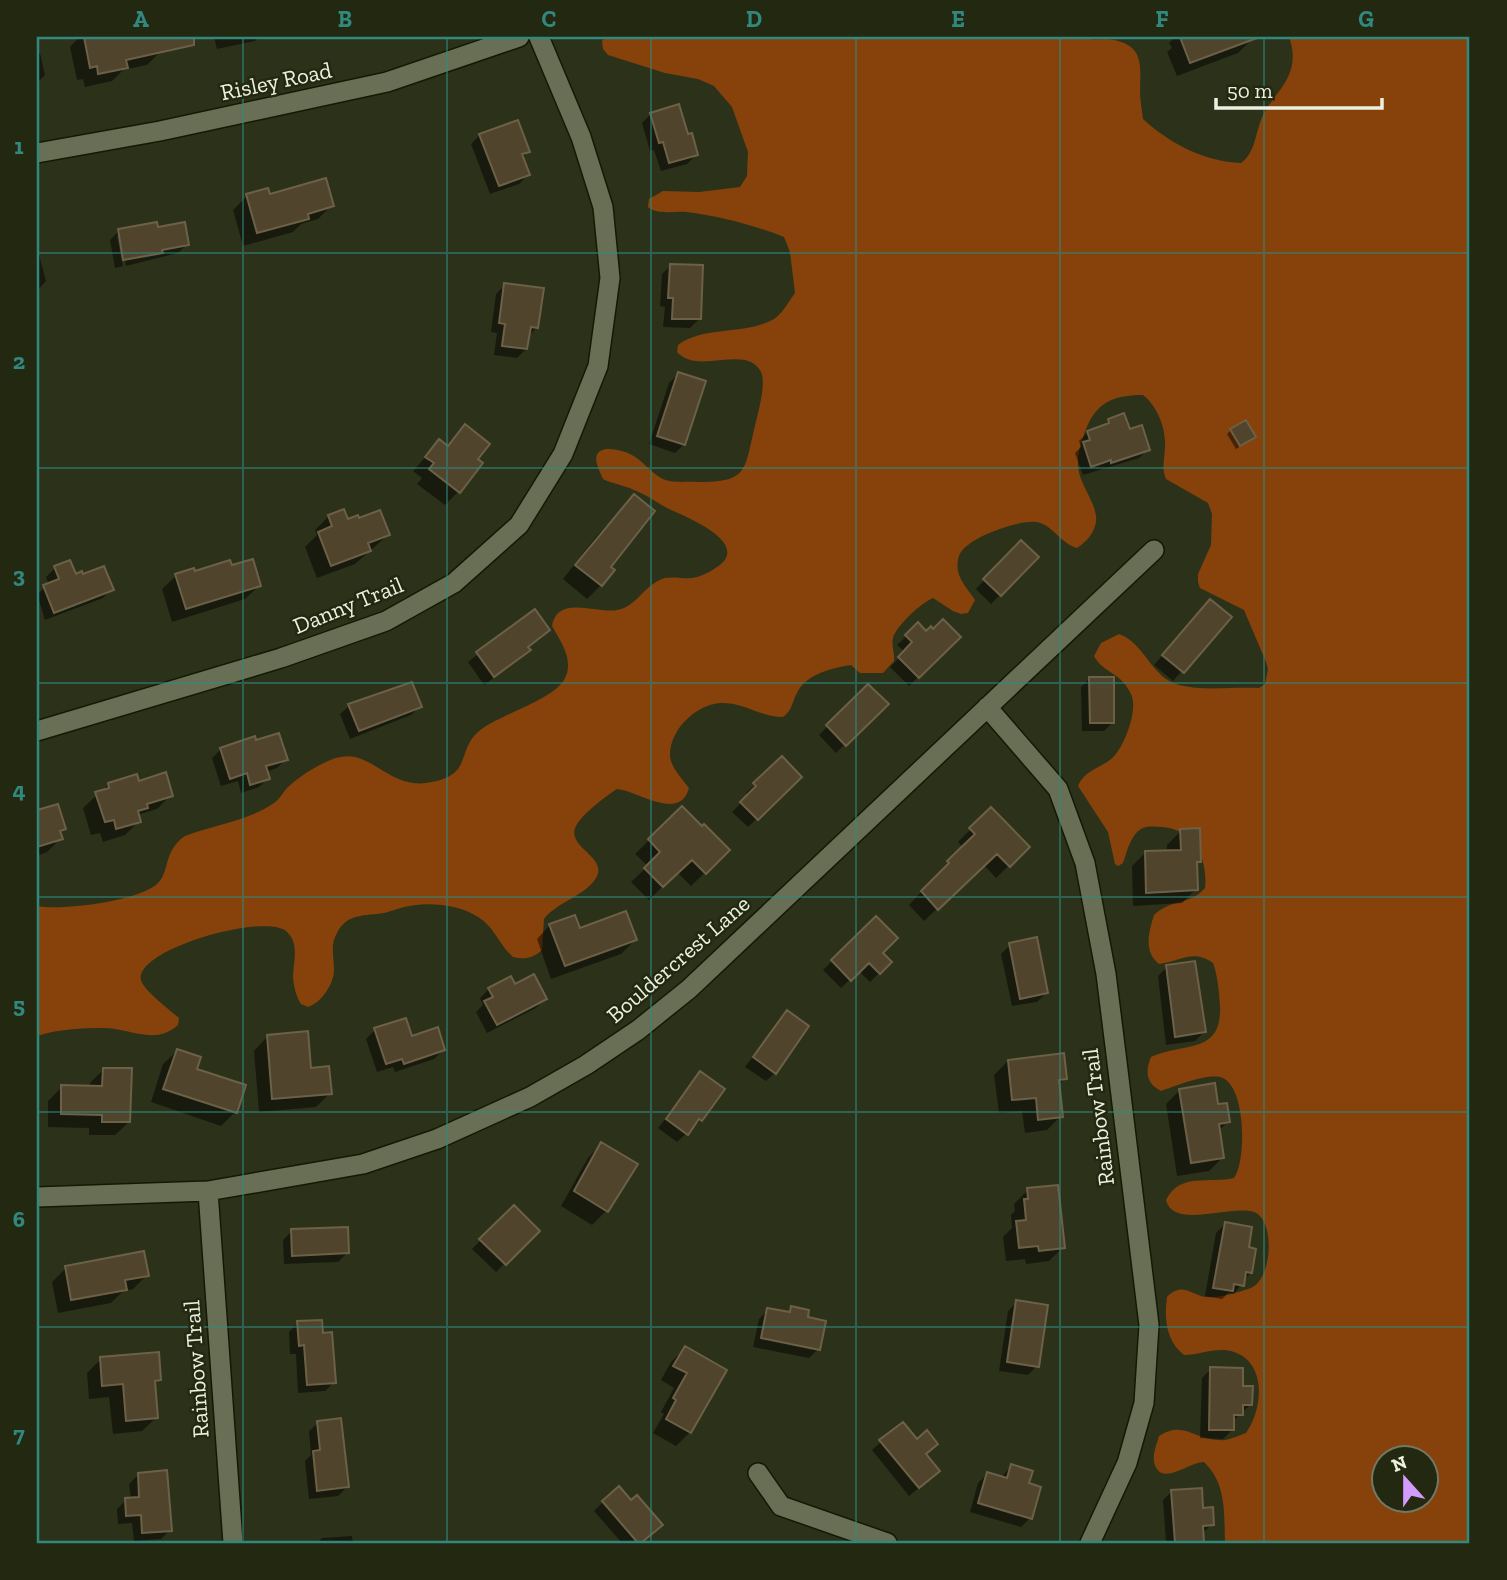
<svg xmlns="http://www.w3.org/2000/svg" width="1507" height="1580" font-family="'Zilla Slab',serif">
	<rect width="100%" height="100%" fill="#2c321a"/>
	<path fill="#87410a" fill-rule="evenodd" d="M606,37H1080C1093,42 1105,37 1118,41C1145,48 1140,70 1140,91C1140,100 1142,110 1143,119C1169,143 1205,162 1241,163C1255,153 1255,135 1261,120C1268,101 1286,88 1291,69C1294,57 1293,48 1289,37H1470V1543H1225C1224,1514 1227,1484 1204,1462C1190,1462 1166,1483 1157,1469C1150,1459 1156,1447 1159,1436C1184,1420 1194,1440 1219,1440C1228,1441 1238,1436 1246,1433C1263,1409 1267,1363 1234,1352C1218,1346 1200,1355 1184,1355C1166,1341 1164,1318 1167,1297C1182,1281 1191,1295 1206,1297C1215,1299 1239,1292 1248,1289C1273,1283 1276,1220 1254,1212C1231,1204 1173,1230 1166,1200C1180,1172 1209,1184 1234,1178C1247,1160 1246,1083 1220,1077C1204,1074 1176,1086 1161,1091C1146,1084 1145,1071 1151,1057C1184,1042 1222,1055 1220,1006C1219,992 1218,977 1213,963C1192,949 1182,961 1159,964C1143,952 1149,931 1154,915C1172,898 1189,906 1205,888C1208,860 1195,830 1163,827C1156,827 1148,825 1141,829C1130,836 1127,852 1123,863L1118,866L1115,864L1108,832L1078,786C1085,770 1099,769 1111,759C1123,750 1139,710 1131,694C1121,672 1103,673 1094,656L1101,643L1119,634C1140,641 1148,666 1166,679C1188,694 1232,686 1259,688L1265,684L1268,669L1266,662L1244,610L1200,588L1198,582V574L1211,545L1212,514L1208,503L1166,479C1161,468 1165,457 1165,446C1166,428 1157,406 1143,395C1109,395 1093,405 1083,438C1078,452 1076,462 1080,476C1084,489 1098,508 1096,522C1094,534 1086,542 1077,548C1061,544 1052,524 1036,522C1018,520 965,538 959,556C953,575 966,586 975,600L968,613L961,614L953,611L933,598C922,602 896,626 893,638C891,646 895,653 894,661L883,673H860L851,665C832,668 806,674 797,693C792,702 792,711 783,717C761,717 743,702 720,703C695,705 670,730 670,755C670,766 682,779 689,788C680,822 638,791 617,789C605,797 583,813 576,826C565,847 609,857 596,878C584,897 558,901 544,919L542,950C533,958 525,960 513,957C499,945 494,926 478,917C460,905 430,902 410,906C401,907 392,911 384,913C365,916 347,913 337,933C330,944 334,957 334,970C334,984 321,1003 308,1007L301,1004C296,996 294,987 293,978C293,963 300,944 287,932C267,912 135,949 141,980C143,990 171,1011 179,1018L178,1025C155,1046 130,1028 103,1028C81,1028 58,1029 37,1036V906C61,911 141,901 158,883C170,871 163,851 185,836C213,825 248,821 274,803C280,799 283,792 288,787C300,776 317,765 333,759C369,745 386,788 426,783C477,776 453,749 483,728C503,714 553,699 564,680C575,661 561,642 552,626C558,594 596,614 617,610C637,607 644,584 665,578C676,576 687,580 697,577C705,575 715,569 721,564C748,540 681,515 667,508C656,502 645,494 634,490C624,485 613,484 603,479C601,474 598,469 597,464C591,442 621,449 632,455C643,461 650,472 661,478C672,484 686,481 698,482C747,482 744,472 754,430C757,416 767,384 761,372C746,343 699,376 677,352L678,345C706,325 744,336 774,319C782,314 789,301 795,293L790,252L784,237C753,225 720,216 686,212C674,211 657,215 648,207L649,199L663,191L699,192L740,187L747,176L748,152L732,107L714,86L698,79L665,73L608,55L603,49L602,41ZM1384,1458H1426V1500H1384Z"/>
	<path fill="#0007" d="M79,37H158L161,51L147,65L123,70L112,81L85,87L83,79L77,80L70,47Z
		M214,37H259L255,41L217,49Z
		M1175,37H1251L1252,39L1238,53L1177,76L1167,52L1172,48L1169,43Z
		M40,53L45,75L37,83V54Z
		M651,114L687,136L696,155L687,164L661,171L654,150L650,151L642,123Z
		M480,135L528,151L522,157L528,175L519,184L490,194L471,144Z
		M247,196H269L332,205L318,219L301,224L293,232L243,246L233,210Z
		M156,229L187,244L178,253L126,266L121,236H117L123,266L115,268L110,240L119,231Z
		M37,247L46,281L37,291Z
		M671,265L699,319L690,328L663,327L665,307L660,306L662,274Z
		M505,285L537,327L528,337L526,349L517,358L494,355L497,333L491,332L496,294Z
		M678,374L684,444L675,453L649,444L669,383Z
		M1109,420L1129,431L1148,449L1139,458L1083,475L1075,453L1081,447L1079,441L1088,432L1101,428Z
		M465,427L475,459L458,492L445,505L417,484L422,478L413,471L439,442L446,447Z
		M1231,430L1250,440L1236,449L1227,434Z
		M634,496L601,585L587,599L563,579L595,538Z
		M329,516L388,535L355,564L317,578L305,547L317,535L315,530Z
		M1021,542L1037,557L991,604L976,589Z
		M55,568L75,576L111,589L103,598L45,620L37,594L49,585L46,577Z
		M231,568L259,586L245,599L172,622L162,589L176,576Z
		M1201,610L1229,617L1173,681L1154,665Z
		M534,611L548,630L527,648L529,650L520,659L484,685L468,662Z
		M918,625L927,633L958,637L909,686L890,667L905,652L897,645Z
		M1090,678L1113,722L1104,731H1082L1081,687Z
		M868,686L886,704L836,753L819,735Z
		M349,706H420L411,715L350,739L340,714Z
		M255,742L286,759L277,768L266,772L268,778L259,787L241,793L238,781L221,786L212,758L221,749Z
		M782,759L800,777L748,827L732,812L748,796L746,793Z
		M138,783L171,795L157,809L137,815L139,821L125,835L103,842L100,833L91,835L83,808L108,785Z
		M57,806L64,829L59,833L61,838L47,852L37,856V812Z
		M682,808L728,850L691,886L677,872L649,900L631,882L648,866L635,854Z
		M991,809L1028,847L996,878L984,865L924,921L909,905L963,847L958,842Z
		M1181,831L1200,861L1196,865V889L1182,903L1133,906L1132,866L1146,852H1167V845Z
		M876,918L881,953L890,962L870,982L859,971L841,988L823,970Z
		M550,925L578,930L635,940L621,954L551,979L537,939Z
		M1010,945L1046,993L1037,1002L1012,1006L1001,954Z
		M1167,967L1204,1032L1195,1041L1166,1045L1158,976Z
		M514,986L545,999L536,1008L487,1033L476,1012L483,1005L480,998L489,989Z
		M787,1012L775,1073L766,1081L745,1067Z
		M375,1030L411,1038L443,1050L434,1059L395,1072L393,1067L377,1072L366,1039Z
		M267,1037L310,1069L330,1093L316,1107L259,1112L254,1051Z
		M177,1051L235,1112L221,1126L151,1102L163,1064Z
		M1008,1061L1065,1079L1057,1086L1061,1116L1047,1130L1025,1133L1022,1111L999,1113L994,1075Z
		M104,1069L129,1122L115,1135H89V1128L48,1127V1101L62,1087L90,1088V1083Z
		M701,1074L723,1090L701,1120L677,1142L658,1128Z
		M1180,1090L1217,1106L1228,1121L1219,1131L1223,1157L1209,1171L1177,1176L1166,1104Z
		M601,1144L635,1165L606,1211L592,1225L561,1206L588,1158Z
		M1028,1190L1063,1247L1049,1261L1026,1264L1025,1259L1006,1261L1003,1237L1012,1228L1011,1215L1015,1211L1014,1204Z
		M514,1207L538,1231L496,1272L472,1249Z
		M1225,1224L1247,1249L1250,1273L1234,1294L1228,1293L1222,1299L1205,1296L1216,1233Z
		M292,1231L347,1253L338,1262L284,1264L283,1240Z
		M66,1268L147,1275L133,1289L123,1291L111,1303L58,1313L52,1282Z
		M1017,1302L1037,1366L1028,1375L999,1371L1008,1311Z
		M792,1308L806,1319L818,1349L809,1358L753,1347L759,1319L768,1310L787,1313Z
		M298,1323L334,1382L325,1391L298,1393L296,1354H290L289,1332Z
		M685,1348L724,1370L690,1432L676,1446L653,1433L664,1414L661,1412L674,1388L661,1380L671,1362Z
		M101,1359L159,1380L153,1386L156,1418L142,1431L113,1434L109,1397L89,1399L87,1373Z
		M1211,1369L1241,1388L1250,1405L1232,1422V1430L1223,1439L1200,1438L1202,1378Z
		M318,1423L347,1487L338,1496L309,1499L305,1461L311,1455L309,1431Z
		M881,1442L925,1455L929,1480L909,1496L872,1450Z
		M1011,1466L1027,1484L1030,1518L1021,1527L970,1512L978,1483L987,1474L1001,1478Z
		M138,1475L170,1530L161,1539L134,1541L132,1523L118,1524L117,1509L126,1500L131,1499L129,1484Z
		M1172,1491L1202,1510L1212,1524L1202,1534L1203,1543H1166L1163,1500Z
		M603,1502H630L652,1534L641,1543H622L594,1511Z
		M352,1536L353,1543H317L322,1538Z"/>
	<path fill="#50442c" stroke="#6c6047" stroke-width="2" d="M84,37H194V45L126,60L128,68L98,74L97,66L90,68Z
		M1180,37H1256L1257,38L1190,63Z
		M679,104L688,134L692,133L698,155L669,163L663,142L659,143L650,113Z
		M518,120L530,152L522,154L530,175L499,186L479,134Z
		M326,178L334,206L308,214L309,219L257,233L246,194L268,188L270,194Z
		M157,222L158,227L185,222L189,245L162,250L163,253L123,260L118,229Z
		M670,264L703,265L701,319H672L673,298H668Z
		M504,283L544,288L538,328L531,327L527,349L502,346L505,324L499,323Z
		M678,372L706,381L685,445L657,436Z
		M1124,413L1130,429L1142,425L1150,450L1111,463V460L1091,467L1083,442L1090,440L1087,431L1109,423L1108,419Z
		M1246,420L1256,437L1240,446L1230,429Z
		M465,424L490,444L478,459L483,463L460,493L429,469L434,463L425,457L439,439L448,446Z
		M634,494L655,511L611,567L615,570L602,586L575,565Z
		M344,509L348,519L358,515L359,518L380,510L390,535L368,543L371,551L331,566L318,532L332,526L328,515Z
		M1021,540L1039,557L1001,596L983,579Z
		M253,559L261,586L186,609L175,574L194,568L195,571L230,560L232,565Z
		M70,560L76,574L82,571L83,574L104,566L114,590L54,613L43,585L59,579L54,566Z
		M1210,599L1232,617L1184,673L1162,655Z
		M535,609L550,630L528,647L531,650L494,677L476,652Z
		M943,619L961,637L919,678L898,657L912,642L905,635L918,622L926,631L931,626L933,629Z
		M1089,677H1114V723H1090Z
		M412,682L422,707L359,731L348,704Z
		M868,684L889,704L846,746L826,725Z
		M279,733L288,760L266,766L270,779L250,785L247,773L230,779L220,748L255,736L256,740Z
		M782,756L802,777L758,820L740,802L756,786L753,783Z
		M166,772L173,796L147,804L148,808L138,811L141,822L116,829L114,820L105,822L95,792L109,788L108,783L137,774L139,781Z
		M58,804L66,829L60,831L63,839L37,847V810Z
		M682,806L702,826L704,824L730,850L706,874L692,860L663,887L644,868L660,852L648,839Z
		M991,807L1030,847L1010,867L997,854L938,910L921,891L949,863L947,861L975,834L969,828Z
		M1200,828L1201,862H1197L1198,890L1146,893L1145,851L1181,850L1180,829Z
		M626,911L637,940L565,966L549,924L575,915L580,928Z
		M876,916L898,938L883,953L892,962L880,974L869,963L851,981L831,960Z
		M1037,937L1048,993L1020,999L1009,943Z
		M1195,961L1206,1032L1175,1037L1166,965Z
		M534,974L547,999L497,1025L484,1001L493,997L488,988L511,976L515,984Z
		M787,1010L809,1026L776,1074L753,1057Z
		M406,1018L412,1036L438,1027L445,1050L404,1064L402,1059L386,1064L374,1028Z
		M308,1031L311,1068L329,1066L332,1094L272,1099L267,1035Z
		M177,1049L201,1057L197,1069L246,1085L237,1113L163,1089Z
		M1064,1053L1067,1079L1059,1080L1063,1117L1038,1120L1036,1098L1012,1100L1008,1060Z
		M103,1068H132L130,1122H102V1115L61,1114V1085L102,1086Z
		M700,1071L725,1089L702,1121L699,1119L688,1135L666,1119Z
		M1215,1083L1218,1104L1227,1103L1230,1122L1219,1124L1224,1158L1191,1163L1179,1089Z
		M601,1142L638,1164L608,1212L574,1191Z
		M1058,1185L1065,1248L1039,1251L1038,1246L1019,1248L1016,1221L1026,1220L1024,1199H1028L1027,1188Z
		M514,1205L540,1231L506,1265L479,1239Z
		M1225,1222L1252,1227L1249,1247L1256,1249L1252,1273L1246,1272L1244,1286L1234,1284L1233,1291L1213,1288Z
		M348,1227L349,1253L292,1256L291,1229Z
		M144,1251L149,1276L125,1280L127,1290L71,1300L65,1266Z
		M1016,1300L1048,1305L1039,1367L1007,1362Z
		M791,1306L809,1310L808,1317L826,1321L820,1350L761,1338L767,1308L790,1312Z
		M322,1320L323,1333L332,1332L336,1383L307,1385L304,1345L299,1346L297,1321Z
		M685,1346L727,1370L691,1433L666,1419L676,1400L673,1398L687,1373L673,1366Z
		M159,1352L161,1380L155,1381L158,1418L126,1421L123,1384L102,1386L100,1357Z
		M1210,1367L1243,1368V1386H1253L1252,1405H1243V1415H1234V1430H1209Z
		M341,1418L349,1487L317,1491L313,1451L320,1450L317,1421Z
		M903,1422L917,1439L927,1430L938,1444L926,1454L940,1471L919,1488L879,1440Z
		M1011,1464L1033,1471L1029,1483L1041,1487L1032,1519L978,1503L987,1472L1007,1478Z
		M167,1470L172,1531L142,1533L141,1515L126,1516L125,1498L139,1497L138,1473Z
		M619,1486L631,1500L637,1495L663,1525L641,1543H638L602,1501Z
		M1202,1488L1203,1508L1213,1507L1214,1525L1203,1526L1204,1543H1175L1171,1490Z"/>
	<g fill="none" stroke-linecap="round" stroke-linejoin="round">
		<g stroke="#151903" stroke-width="22">
			<path id="street" d="M37,153L160,131L387,82L519,37
				M987,707L1058,789L1085,863L1106,974L1116,1054L1149,1325L1144,1403L1127,1463L1090,1543
				M37,731L281,658L386,621L454,583L519,525L563,454L598,366L610,278L603,207L581,137L539,37
				M208,1191L233,1543
				M37,1197L208,1191L363,1164L437,1139L530,1097L586,1065L638,1030L689,989L1154,550
				M758,1473L781,1506L887,1543"/>
		</g>
		<use href="#street" stroke="#686f54" stroke-width="19"/>
	</g>
	<path fill="none" stroke="#30887f" stroke-width="2" stroke-opacity="0.55" d="M243,37V1543M447,37V1543M651,37V1543M856,37V1543M1060,37V1543M1264,37V1543M37,253H1470M37,468H1470M37,683H1470M37,897H1470M37,1112H1470M37,1327H1470"/>
	<g text-anchor="middle" stroke-width="5" stroke-linejoin="round" paint-order="stroke">
		<g font-size="23" fill="#ecf0e1" stroke="#232810">
			<text transform="translate(276 81) rotate(-12)" y="8">Risley Road</text>
			<text transform="translate(348 605) rotate(-22)" y="8">Danny Trail</text>
			<text transform="translate(678 959) rotate(-41)" y="8">Bouldercrest Lane</text>
			<text transform="translate(1098 1117) rotate(-97)" y="8">Rainbow Trail</text>
			<text transform="translate(196 1369) rotate(-94)" y="8">Rainbow Trail</text>
		</g>
	</g>
	<rect width="1507" height="1580" fill="none" stroke="#232810" stroke-width="77"/>
	<g transform="translate(1405 1479) rotate(339)"><circle r="33" fill="#232810" stroke="#737864" stroke-width="2"/>
	<path d="M0-5L12 26L0 18L-12 26Z" fill="#d29cfd"/>
	<text y="-10" font-size="19" font-weight="bold" text-anchor="middle" fill="#ecf0e1">N</text>
	</g>
	<path d="M1216 98v10h166v-10" fill="none" stroke="#ecf0e1" stroke-width="3.5"/>
	<text x="1227" y="98" font-size="21" fill="#ecf0e1" stroke="#232810" stroke-width="5" paint-order="stroke">50 m</text>
	<rect x="38" y="38" width="1430" height="1504" fill="none" stroke="#30887f" stroke-width="2.5"/>
	<g font-size="23" text-anchor="middle" font-weight="bold" fill="#30887f">
		<text x="141" y="27">A</text>
		<text x="345" y="27">B</text>
		<text x="549" y="27">C</text>
		<text x="754" y="27">D</text>
		<text x="958" y="27">E</text>
		<text x="1162" y="27">F</text>
		<text x="1366" y="27">G</text>
		<text x="19" y="154">1</text>
		<text x="19" y="369">2</text>
		<text x="19" y="583">3</text>
		<text x="19" y="798">4</text>
		<text x="19" y="1013">5</text>
		<text x="19" y="1227">6</text>
		<text x="19" y="1442">7</text>
	</g>
</svg>
